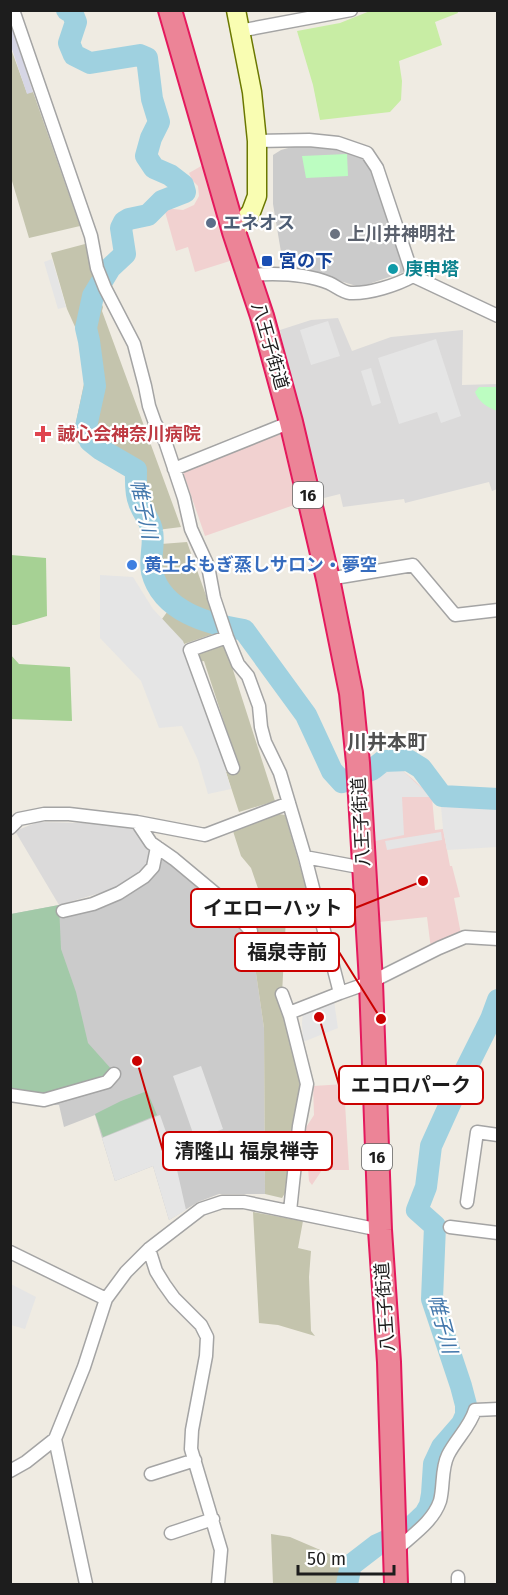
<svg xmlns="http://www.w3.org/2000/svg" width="508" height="1595" font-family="'Fira Sans','Noto Sans JP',sans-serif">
	<rect width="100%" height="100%" fill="#efebe2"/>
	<path fill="#dbdada" d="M338,318L352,351L391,337L463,330L462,385L497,384V489L492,491L489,482L405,503L404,499L343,507L340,494L324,498L290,378L280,330L311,320Z
		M38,822L83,823L111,825L133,829L152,848L151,859L144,872L117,888L59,905L15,831Z"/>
	<path fill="#f1d1d0" d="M203,165L233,260L195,272L188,247L176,251L164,208L183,210L194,205L199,196L198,186L192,180L189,173Z
		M280,432L297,504L205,536L182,469Z
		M392,770L403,771L415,781L432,798L435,830L443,829L450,866H452L460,897L454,898L461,934L431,949L427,917L379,922L375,841L373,778Z
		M345,1084V1103L349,1170H322L312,1185L309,1181L305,1129L314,1115L313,1086Z"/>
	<path fill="#cbcbcb" d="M299,145L331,146L360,154L372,165L404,272L360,287L283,264L273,204V155L281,150Z
		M164,857L188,875L226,910L251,939L264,1028L265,1194H219L198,1202L169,1220L153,1166L115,1181L95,1115L64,1127L59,1105H53V1094L11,914L59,905L60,917L107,906L137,889L153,875Z"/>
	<path fill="#c4c4ad" d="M10,46L27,93L33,92L80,226L29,238L12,181H11Z
		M85,244L100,291L98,296L103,307L102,311L181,527L149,531L132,506L135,492L133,477L128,471L78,443L75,427L86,374L81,340L67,309L51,253Z
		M187,542L219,632L184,644L162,619L170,608L155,594L149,583L144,559L148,545Z
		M225,645L275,801L239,812L226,772L239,768L204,661L199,662L196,654Z
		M279,814L285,815L308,894L287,899L282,994L303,1083L287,1190L282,1198L265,1194L264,1028L251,939L250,910L262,900L251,868L241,856L232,828Z
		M253,1212L303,1221L298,1248L311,1251L309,1277L311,1331L315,1336L278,1325L259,1323Z
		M271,1534L290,1537L346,1561L342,1584H273Z"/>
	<path fill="#c8eda4" d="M457,10L458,13L435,22L442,45L399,61L402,81L401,100L390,112L320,120L313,85L297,31L340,23L370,11Z"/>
	<path fill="#a6d194" d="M11,555L46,558L47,616L16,625H11Z
		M10,654L19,664L70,667L72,721L11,719Z"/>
	<path fill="#a2c9a8" d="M59,905L61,949L76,992L88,1043L113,1071L105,1079L38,1096L11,1093V914Z
		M147,1091L157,1115L103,1137L95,1114L121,1101Z"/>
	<path fill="#bcfdc1" d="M347,154L348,176L306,178L302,156Z
		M479,387H497V411C488,407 479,403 475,392Z"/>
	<path fill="#e5e5e5" d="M52,259L66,307L58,309L44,262Z
		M328,321L340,356L311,365L300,330Z
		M436,339L461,416L441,423L437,412L399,424L378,358Z
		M371,368L381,403L372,406L361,371Z
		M100,575L133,577L153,609L183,641L224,755L226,772L231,789L208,794L198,760L182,726L159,728L141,681L100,638Z
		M392,770L403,771L431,797H402L404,835L375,841L373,778Z
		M479,805L497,807V847L447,850L443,829L441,806Z
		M441,832L442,840L387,850L385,841Z
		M334,1001L338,1028L303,1042L302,1023L303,1012Z
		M201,1066L223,1129L195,1139L173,1076Z
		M160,1115L173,1152L186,1210L169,1220L153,1166L115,1181L102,1138Z
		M11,1284L36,1297L25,1329L11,1325Z"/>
	<path fill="#d6d6e5" d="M11,24L33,92L27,94L11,46Z"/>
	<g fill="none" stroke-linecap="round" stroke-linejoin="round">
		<path stroke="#9fd1e0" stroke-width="22" d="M67,10L72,12L76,22L69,43L74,55L90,63L140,55L147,58L152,99L159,122L151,138L146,156L154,168L170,175L183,185L185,192L162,201L148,215L129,219L124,222L121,228L125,254L110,268L93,296L86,328L89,341L95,386L86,427L90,441L100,449L136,470C136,480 135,493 139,502C142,512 151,521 152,531C155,544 149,559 152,572C162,612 209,624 244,630L306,715L332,771L342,782L373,769L383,761L408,760L421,768L442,796L498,799
			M347,1584L351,1565L377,1545L406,1532L425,1514L430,1505L432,1494L434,1464L442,1447L462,1424L466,1415V1405L461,1386L432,1299L435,1226L417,1210L426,1187L431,1146L464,1073L491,1019L498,1000"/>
		<g stroke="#a4a4a4" stroke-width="15">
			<path id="street" d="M13,10L91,236L97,268L105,288L134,344L145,386L149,406L155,423L165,441L184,498L191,529L208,566L214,598L227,637L238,664L248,676L259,706L261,727L265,742L280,773L305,857L340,993L371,982L439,948L465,937L498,939
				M239,31L351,10
				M257,141L309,140L338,143L367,153L377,168L413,276L498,316
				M249,275C275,273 304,273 329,283C336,286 342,292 350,293C369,294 397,285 413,276
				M174,469L291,422
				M328,579L413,565L455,615L498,610
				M227,637L190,650L233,768
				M137,822L151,843L174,859L222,899L251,931
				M10,828L19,819L44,814H69L137,822L205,835L289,803
				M305,857L364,868
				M63,911L93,904L119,893L144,877L153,867L157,847
				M282,994L290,1016L307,1084L299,1126L290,1211
				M289,1013L340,993
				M10,1095L44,1100L107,1082L114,1074
				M467,1202L477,1132L498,1135
				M450,1227L498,1233
				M149,1249L156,1271L164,1284L174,1298L201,1325L207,1337L206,1356L192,1430L191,1449L221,1550L218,1584
				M10,1252L106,1299
				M55,1439L86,1584
				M10,1471L26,1462L55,1439L84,1367L106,1299L126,1272L149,1249L201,1209L222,1202H244L380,1230
				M151,1474L195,1460
				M171,1533L213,1519
				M396,1550C411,1536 433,1522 440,1501C444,1486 441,1469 448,1455C456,1439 470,1427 475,1410L498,1409
				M458,1584V1577"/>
		</g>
		<g stroke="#6b7800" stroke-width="21">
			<path id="secondary" d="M234,232L251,212L257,196V141L252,92L236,10"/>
		</g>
		<g stroke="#e4195d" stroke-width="26">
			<path id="highway" d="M170,10L234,232L262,316L291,422L328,579L351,693L358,763L371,982L380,1230L389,1362L396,1584"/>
		</g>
		<use href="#street" stroke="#fff" stroke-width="12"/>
		<use href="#secondary" stroke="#f9fdb2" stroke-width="18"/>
		<use href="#highway" stroke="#ec8497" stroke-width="22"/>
	</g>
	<circle fill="#5c6f8a" stroke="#fff" stroke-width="2" cx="211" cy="223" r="6"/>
	<circle fill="#6b7280" stroke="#fff" stroke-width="2" cx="335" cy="234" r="6"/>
	<rect fill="#1a4fb4" stroke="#fff" stroke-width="2" x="261" y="255" width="12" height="12" rx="3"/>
	<circle fill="#0f9aa8" stroke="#fff" stroke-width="2" cx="393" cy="269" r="6"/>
	<path fill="#e0444e" stroke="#fff" stroke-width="2" d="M40 425h6v6h6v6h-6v6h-6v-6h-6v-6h6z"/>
	<circle fill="#3f7fe0" stroke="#fff" stroke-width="2" cx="132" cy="565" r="6"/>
	<g text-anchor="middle" stroke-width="4.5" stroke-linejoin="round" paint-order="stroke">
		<g fill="#fff" stroke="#616161" stroke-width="1.5">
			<rect x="293" y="482" width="30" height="26" rx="4.5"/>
			<rect x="362" y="1144" width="30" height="26" rx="4.5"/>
		</g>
		<g font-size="16" font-weight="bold" fill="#1d1d1d">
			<text x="308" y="501">16</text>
			<text x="377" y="1163">16</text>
		</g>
		<g font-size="18" font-weight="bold" fill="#4e5e75" stroke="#fff" text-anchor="start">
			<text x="223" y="229">エネオス</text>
		</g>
		<g font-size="18" font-weight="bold" fill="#5b616d" stroke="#fff" text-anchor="start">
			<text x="347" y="240">上川井神明社</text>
		</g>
		<g font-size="18" font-weight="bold" fill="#164399" stroke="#fff" text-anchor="start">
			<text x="279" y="267">宮の下</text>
		</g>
		<g font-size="18" font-weight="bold" fill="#0d838f" stroke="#fff" text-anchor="start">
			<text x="405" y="275">庚申塔</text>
		</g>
		<g font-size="18" fill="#1d1d1d" stroke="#fff">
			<text transform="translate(270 346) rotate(74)" y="6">八王子街道</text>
			<text transform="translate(361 822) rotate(-93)" y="6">八王子街道</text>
			<text transform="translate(385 1307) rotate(-94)" y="6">八王子街道</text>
		</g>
		<g font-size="18" font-weight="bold" fill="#be3a42" stroke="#fff" text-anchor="start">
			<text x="57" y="440">誠心会神奈川病院</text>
		</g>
		<g font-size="18" font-weight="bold" fill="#366cbe" stroke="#fff" text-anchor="start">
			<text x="144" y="571">黄土よもぎ蒸しサロン・夢空</text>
		</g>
		<g font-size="20" font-style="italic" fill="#4176ab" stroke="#fff">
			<text transform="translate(144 509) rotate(78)" y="7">帷子川</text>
			<text transform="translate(443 1324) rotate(75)" y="7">帷子川</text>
		</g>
		<g font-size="20" font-weight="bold" fill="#505050" stroke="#fff">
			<text x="387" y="749">川井本町</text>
		</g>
	</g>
	<path fill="none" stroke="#ca0100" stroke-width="2" d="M423 881L355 908M381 1019L339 952M319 1017L339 1085M137 1061L163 1151"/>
	<g fill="#ca0100" stroke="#fff" stroke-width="2">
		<circle cx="423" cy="881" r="6"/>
		<circle cx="381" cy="1019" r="6"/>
		<circle cx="319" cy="1017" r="6"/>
		<circle cx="137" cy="1061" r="6"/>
	</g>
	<g fill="#fff" stroke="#ca0100" stroke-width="2">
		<rect x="191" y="889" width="164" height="38" rx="6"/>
		<rect x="235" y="933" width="104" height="38" rx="6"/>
		<rect x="339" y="1066" width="144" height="38" rx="6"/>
		<rect x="163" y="1132" width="169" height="38" rx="6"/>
	</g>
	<g font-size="20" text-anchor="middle" font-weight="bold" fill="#1d1d1d">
		<text x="273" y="915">イエローハット</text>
		<text x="287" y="959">福泉寺前</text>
		<text x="411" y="1092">エコロパーク</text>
		<text x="247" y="1158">清隆山 福泉禅寺</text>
	</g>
	<rect width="508" height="1595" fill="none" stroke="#1d1d1d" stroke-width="24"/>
	<path d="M298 1565v9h96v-9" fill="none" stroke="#1d1d1d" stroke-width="3"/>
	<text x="307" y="1565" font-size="18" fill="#1d1d1d" stroke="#ffffff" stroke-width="4.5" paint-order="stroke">50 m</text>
</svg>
